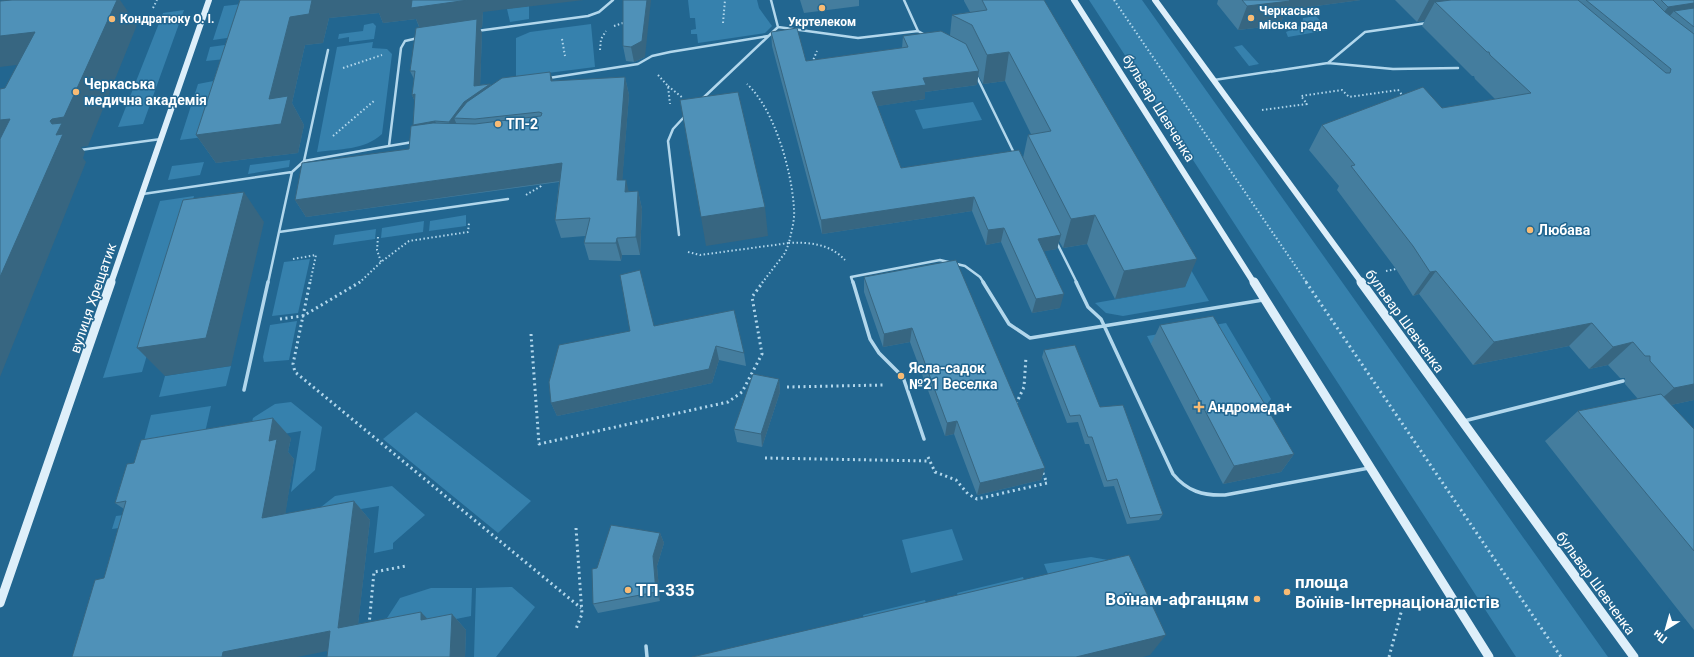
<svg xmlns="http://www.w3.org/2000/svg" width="1694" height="657" font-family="Roboto,sans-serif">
	<rect width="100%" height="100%" fill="#226690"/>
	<path fill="#3681ad" d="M688,0H757L759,8L772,26L765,33L698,43L697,34H691V30L696,29L695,18H690Z
		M1089,0H1142L1608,657H1516Z
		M251,3L241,36L213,40L224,6Z
		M529,6V19L510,22L507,9Z
		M184,10L143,124L118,127L163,13Z
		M1316,16L1328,30L1288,37L1286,32L1302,25L1303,18Z
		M373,23L376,26L374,39L349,42V37L338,39L339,34L363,31L364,25Z
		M591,24L595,67L516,77V38L530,32Z
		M373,42L372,48L387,49L392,54L382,134C365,150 339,149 317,152L337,47Z
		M239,43L235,58L206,61L210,47Z
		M1242,45L1259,64L1249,66L1234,47Z
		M229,78L212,136L180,140L198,84Z
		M973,102L982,120L923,129L915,110Z
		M290,160L289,167L248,174L250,165Z
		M204,162L200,175L168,180L172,166Z
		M194,196L142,372L103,378L160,201Z
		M466,215V226L429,231L430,221Z
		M424,221L423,232L381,238L382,228Z
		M376,229L375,239L333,245L335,235Z
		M310,259L298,313L272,316L284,262Z
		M1191,270L1209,301L1123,316L1106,313L1095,303L1185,287Z
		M297,321L289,360L264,362L263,357L270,325Z
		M1226,323L1271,399L1264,408L1151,344L1147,336Z
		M231,366L226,386L159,397L165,376Z
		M291,402L322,427L315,470L291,492L301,431L248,440L253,418L275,404Z
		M211,406L204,437L119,528L112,529L116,516L124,515L151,415Z
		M416,412L531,501L498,533L383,439Z
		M392,486L425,515L393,543V549L374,553L379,506L307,518L335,496Z
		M952,529L963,560L911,573L902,540Z
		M1091,557L1108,560L1050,579L1044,564Z
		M1023,577L1026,587L960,603L957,593Z
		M512,587L535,607L496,657H474L476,588Z
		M431,588H472L471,616L376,635L400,598Z
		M925,600L929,613L866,628L863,615Z"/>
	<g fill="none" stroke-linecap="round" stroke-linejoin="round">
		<path stroke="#b2d7ec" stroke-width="2" stroke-dasharray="1.5 2.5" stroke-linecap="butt" d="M1114,0L1307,283
			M153,8L157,0
			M723,23L725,0
			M614,26L626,22
			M562,39L565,56
			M600,50L601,39L606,31
			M812,63L817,51
			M343,68L382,55
			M658,75L668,86L670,104
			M668,86L683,98
			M1262,110L1307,104L1301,96L1342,90L1349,97L1398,90L1404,97
			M333,136L375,100
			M526,195L541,186L543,181
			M378,237L377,250L381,262
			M688,252L700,255L789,243C791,232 795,221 794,209C792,172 775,110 747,84
			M293,259L316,255L310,283
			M1386,271L1396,269
			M359,283L381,262L409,241L468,232L469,223
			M762,283L785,253L789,243C810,242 830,244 845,260"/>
		<path stroke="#b2d7ec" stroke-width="3" stroke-dasharray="2 3.5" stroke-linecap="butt" d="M310,282L293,364L295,372L581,608
			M1306,282L1561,657
			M280,319L303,316L360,282
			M531,334L539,444L728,402L742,392L762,354L752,297L763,282
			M787,387L883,385
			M1016,404L1024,387L1026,357
			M928,457L935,472L956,480L968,494L977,499L1047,483L1042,471
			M765,458L930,461
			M576,528L582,614L576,629
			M369,625L374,572L406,566
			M1389,657L1402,609"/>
		<path stroke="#b2d7ec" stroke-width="2.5" d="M904,0L918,31
			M778,27L858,38L918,31L925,35
			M477,31L588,16L599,12L613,0
			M1328,63L1393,69L1458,68
			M976,75L1015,155
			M549,78L638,64L652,56L670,52L768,36
			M1214,80L1328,63L1365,32L1427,23
			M702,99L778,27L771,0
			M389,146L413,142
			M80,150L161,139
			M304,161L328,50
			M292,172L279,232L508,199
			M143,194L292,172L304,161L389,146L401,48L405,41L418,38
			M679,235L668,141L673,129L685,116
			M1057,243L1077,283
			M268,283L279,232
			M853,283L851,277L940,260L965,266L980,277L984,283"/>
		<path stroke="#b2d7ec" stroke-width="3.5" d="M853,282L870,339L879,353L903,377L924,439
			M983,282L1009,324L1030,338L1263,300
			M1076,282L1088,307L1101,319L1173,474C1187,491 1203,496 1225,495L1369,468
			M244,390L268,282
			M1464,421L1623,381
			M646,646L647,657"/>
		<path stroke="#deeffa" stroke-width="6" d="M1074,0L1254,283
			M1155,0L1362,283
			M111,283L209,0"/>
		<path stroke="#deeffa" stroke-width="9" d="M1254,282L1489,657
			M1361,282L1634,657
			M0,603L111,282"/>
	</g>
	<path fill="#447d9e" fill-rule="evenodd" d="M240,0L483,12L482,28H480L482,33L480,85L490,84L491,86L550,72L553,81L625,77L629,95L622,180L629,192L638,191L642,209L640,255H622L621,261L589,260L584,243L585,236L561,238L555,220L559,182L306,217L295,200L409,149L414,126L415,102L412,95L414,79L410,71L419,27L416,19L383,23L379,13L329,18L323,43L305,45L292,103L304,125L298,153L216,163L196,135Z
		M623,0L645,57L634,62L626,61L623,46Z
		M800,0H859V6L804,13Z
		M964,0H1044L1185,287L1115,299L1087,244L1063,248L1059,241L1057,249L1044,251L1060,308L1032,313L1001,242L986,245L972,211L822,234L772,46L771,32L806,61L902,48L903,36L950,35L952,15L970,12L964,1ZM978,75L983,84L1005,81L1031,134L1028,135L1023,158L901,168L877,106L925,99V92L977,85Z
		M1218,0H1361L1286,10L1280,25L1238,30L1217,4Z
		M1395,0H1694V400L1671,405L1694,429V630L1545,441L1578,411L1638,399L1625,384V378H1620L1608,365L1589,369L1569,346L1473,365L1419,294L1413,296L1396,269L1337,190L1339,186L1309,150L1322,125L1442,108L1495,99L1475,79L1474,76H1472L1422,26L1425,20L1417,22Z
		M864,277L1045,468L1041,480L977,495L954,434L945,436L910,342L883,347L864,292Z
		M1160,325L1294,454L1281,472L1223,484L1151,344Z
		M655,326L744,353L746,366L719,360L712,383L557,416L551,403Z
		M1044,350L1100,407L1163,514L1159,520L1127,524L1114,486L1104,487L1089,444H1085L1078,422L1067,423L1042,357Z
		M779,379L780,392L762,447L737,442L734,429Z
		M291,438L288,452L294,459L285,514L354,501L370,520L358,624L428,619L452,614L466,630L465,657H327V651L104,578L124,509L115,503L134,463Z
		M660,533L664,543L657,566L660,601L598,613L593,604L597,568Z"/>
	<path fill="#376681" d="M117,0H120L137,25L88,146L81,147L85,152L83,158L86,162L0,377V277L56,135L50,121L52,119Z
		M312,0H584L483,12L482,28H480L482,33L480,91L490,84L495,98L454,118L459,130L454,136L449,122L474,86L423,36L416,19L383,23L379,13L329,18L323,43L305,45L292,103L304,125L298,153L216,163L196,135L269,99L290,17Z
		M647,0H651L645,57L634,62L631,47Z
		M1274,0H1361L1286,10L1280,25L1238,30L1247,6Z
		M1429,0H1540L1435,2L1425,20L1417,22Z
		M1694,3V24L1674,11L1659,29L1649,31L1668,7Z
		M35,32L57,60L0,67V36Z
		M1009,52L1005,81L983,84L987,55Z
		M979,71L977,85L925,92V99L872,107V92L923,78Z
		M550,72L556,89L551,81Z
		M625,77L629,95L621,198L617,180Z
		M415,94L418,109L412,95Z
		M10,119L0,152V120Z
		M435,121L441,135L419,139L413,125Z
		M562,163L567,180L306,217L295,200Z
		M626,180L630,197L625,192Z
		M638,191L642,209L640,255L636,237Z
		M244,192L264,222L231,366L165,376L137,348Z
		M974,197L972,211L822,234L821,220Z
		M765,207L768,236L706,246L701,217Z
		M1095,215L1087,244L1063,248L1071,219Z
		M1004,228L1001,242L986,245L988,230Z
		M1061,235L1057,249L1035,253L1038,239Z
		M617,238L622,255L621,261L616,243Z
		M1197,259L1185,287L1115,299L1124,271Z
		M1436,271L1419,294L1413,296L1430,272Z
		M1064,294L1060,308L1032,313L1036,299Z
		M1592,323L1569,346L1473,365L1494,342Z
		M912,328L910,342L883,347L884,334Z
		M1633,342L1608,365L1589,369L1613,347Z
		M716,346L719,360L712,383L557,416L551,403Z
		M779,379L780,392L762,447L761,434Z
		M1694,384V400L1648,410L1674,388Z
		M273,418L291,438L288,452L294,459L282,536L262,518L269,441Z
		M957,421L954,434L945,436L947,423Z
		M1294,454L1281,472L1223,484L1234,466Z
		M1045,468L1041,480L977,495L980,483Z
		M354,501L370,520L356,643L338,628Z
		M660,533L664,543L657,566L660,601L656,592L653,556Z
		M421,612L436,628L421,620Z
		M452,614L466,630L465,657H450Z
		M330,631L348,647L297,657H222L223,652Z
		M1166,635L1150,655L1143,657H1076Z"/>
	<path fill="#4f91b8" stroke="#376681" d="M12,0H117L64,117L52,119L50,121L52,124L62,123L56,135L63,134L0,277V139L10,119L0,120V89L5,88L35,32L0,36V1Z
		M240,0H312L309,14L290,17L269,99L288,96L281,124L196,135Z
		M412,0H468L411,8Z
		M623,0H647L642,41L631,47L623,46Z
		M982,0H1044L1197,259L1124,271L1095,215L1071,219L1028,135L1051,131L1009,52L987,55L972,25L952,15L987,10Z
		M1242,0H1289L1290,1L1247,6Z
		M1451,0H1578L1666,73H1670L1671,69L1586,0H1653L1665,12L1694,34V384L1674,388L1650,361V356H1645L1633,342L1613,347L1592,323L1494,342L1436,271L1430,272L1413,246L1351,166L1355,165L1322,125L1423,87L1442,108L1531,93L1490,55L1489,52H1487L1435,2Z
		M1661,0H1694V3L1668,7Z
		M1694,8V27L1674,11Z
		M477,19L474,86L490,84L464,102L449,122L435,121L413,125L415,94L412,95L415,71H410L416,28Z
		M797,28L806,61L908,47L903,36L941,31L966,44L979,71L923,78L926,85L872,92L901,168L1019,150L1061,235L1038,239L1064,294L1036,299L1004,228L988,230L974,197L821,220L771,32Z
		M550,72L551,81L625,77L617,180H626L625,192L638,191L636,237L617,238L616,243H584L590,218L555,220L562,163L295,200L302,163L409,149L411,126L433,123L475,124L541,116L542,113L539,112L475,119L454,118L467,102L502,78Z
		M738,92L765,207L701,217L680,100Z
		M244,192L206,338L137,348L183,200Z
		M956,260L1045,468L980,483L957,421L947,423L912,328L884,334L864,277Z
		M640,270L654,326L734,310L744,353L716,346L709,369L551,403L549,382L559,345L630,331L620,275Z
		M1213,316L1294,454L1234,466L1160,325Z
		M1075,345L1100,407L1123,405L1163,514L1130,518L1117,479L1107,481L1092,437H1088L1080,415L1070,416L1044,350Z
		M753,374L779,379L761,434L734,429Z
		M1661,394L1694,429V551L1578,411Z
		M273,418L269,441L277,439L262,518L354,501L338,628L421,612V620L452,614L450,657H327L330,631L223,652L222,657H72L95,580L104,578L126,501L115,503L127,464L134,463L141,440Z
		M611,525L660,533L653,556L656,592L593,604L592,569L597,568Z
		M1129,555L1166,635L1076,657H692Z"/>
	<g fill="#f8bb74" stroke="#226690" stroke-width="1.5">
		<circle cx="822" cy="8" r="4"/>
		<circle cx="1251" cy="18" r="4"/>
		<circle cx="112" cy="19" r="4"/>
		<circle cx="76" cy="92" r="4"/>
		<circle cx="498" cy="124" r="4"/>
		<circle cx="1530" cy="230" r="4"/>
		<circle cx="901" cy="376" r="4"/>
		<path d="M1197 401h4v4h4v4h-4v4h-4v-4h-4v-4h4z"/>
		<circle cx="628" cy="590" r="4"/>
		<circle cx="1287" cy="592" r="4"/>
		<circle cx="1257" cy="599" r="4"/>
	</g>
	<g text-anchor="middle" stroke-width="3" stroke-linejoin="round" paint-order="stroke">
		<g font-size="12" font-weight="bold" fill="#fff" stroke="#226690" text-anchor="start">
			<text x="1259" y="15">Черкаська<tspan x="1259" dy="14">міська рада</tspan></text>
			<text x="120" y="23">Кондратюку О. І.</text>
			<text x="822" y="26" text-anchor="middle">Укртелеком</text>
		</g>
		<g font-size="14" font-weight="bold" fill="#fff" stroke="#226690" text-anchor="start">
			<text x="84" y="89">Черкаська<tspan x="84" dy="16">медична академія</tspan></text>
			<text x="506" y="129">ТП-2</text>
			<text x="1538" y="235">Любава</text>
			<text x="909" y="373">Ясла-садок<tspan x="909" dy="16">№21 Веселка</tspan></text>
			<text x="1208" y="412">Андромеда+</text>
		</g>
		<g font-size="14" fill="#fff" stroke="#226690">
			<text transform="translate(1159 108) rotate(58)" y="5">бульвар Шевченка</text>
			<text transform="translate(93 298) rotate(-71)" y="5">вулиця Хрещатик</text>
			<text transform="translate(1405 321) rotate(54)" y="5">бульвар Шевченка</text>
			<text transform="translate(1596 583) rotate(54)" y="5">бульвар Шевченка</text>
		</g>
		<g font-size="17" font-weight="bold" fill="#fff" stroke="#226690" text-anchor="start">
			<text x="1295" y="588">площа<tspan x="1295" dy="20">Воїнів-Інтернаціоналістів</tspan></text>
			<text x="636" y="596">ТП-335</text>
			<text x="1249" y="605" text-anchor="end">Воїнам-афганцям</text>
		</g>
	</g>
	<g transform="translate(1666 629) rotate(217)" stroke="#226690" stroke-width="3" paint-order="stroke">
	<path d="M0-3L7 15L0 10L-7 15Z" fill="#ffffff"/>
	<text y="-6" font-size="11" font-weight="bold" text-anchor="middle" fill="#ffffff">Пн</text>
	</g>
</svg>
